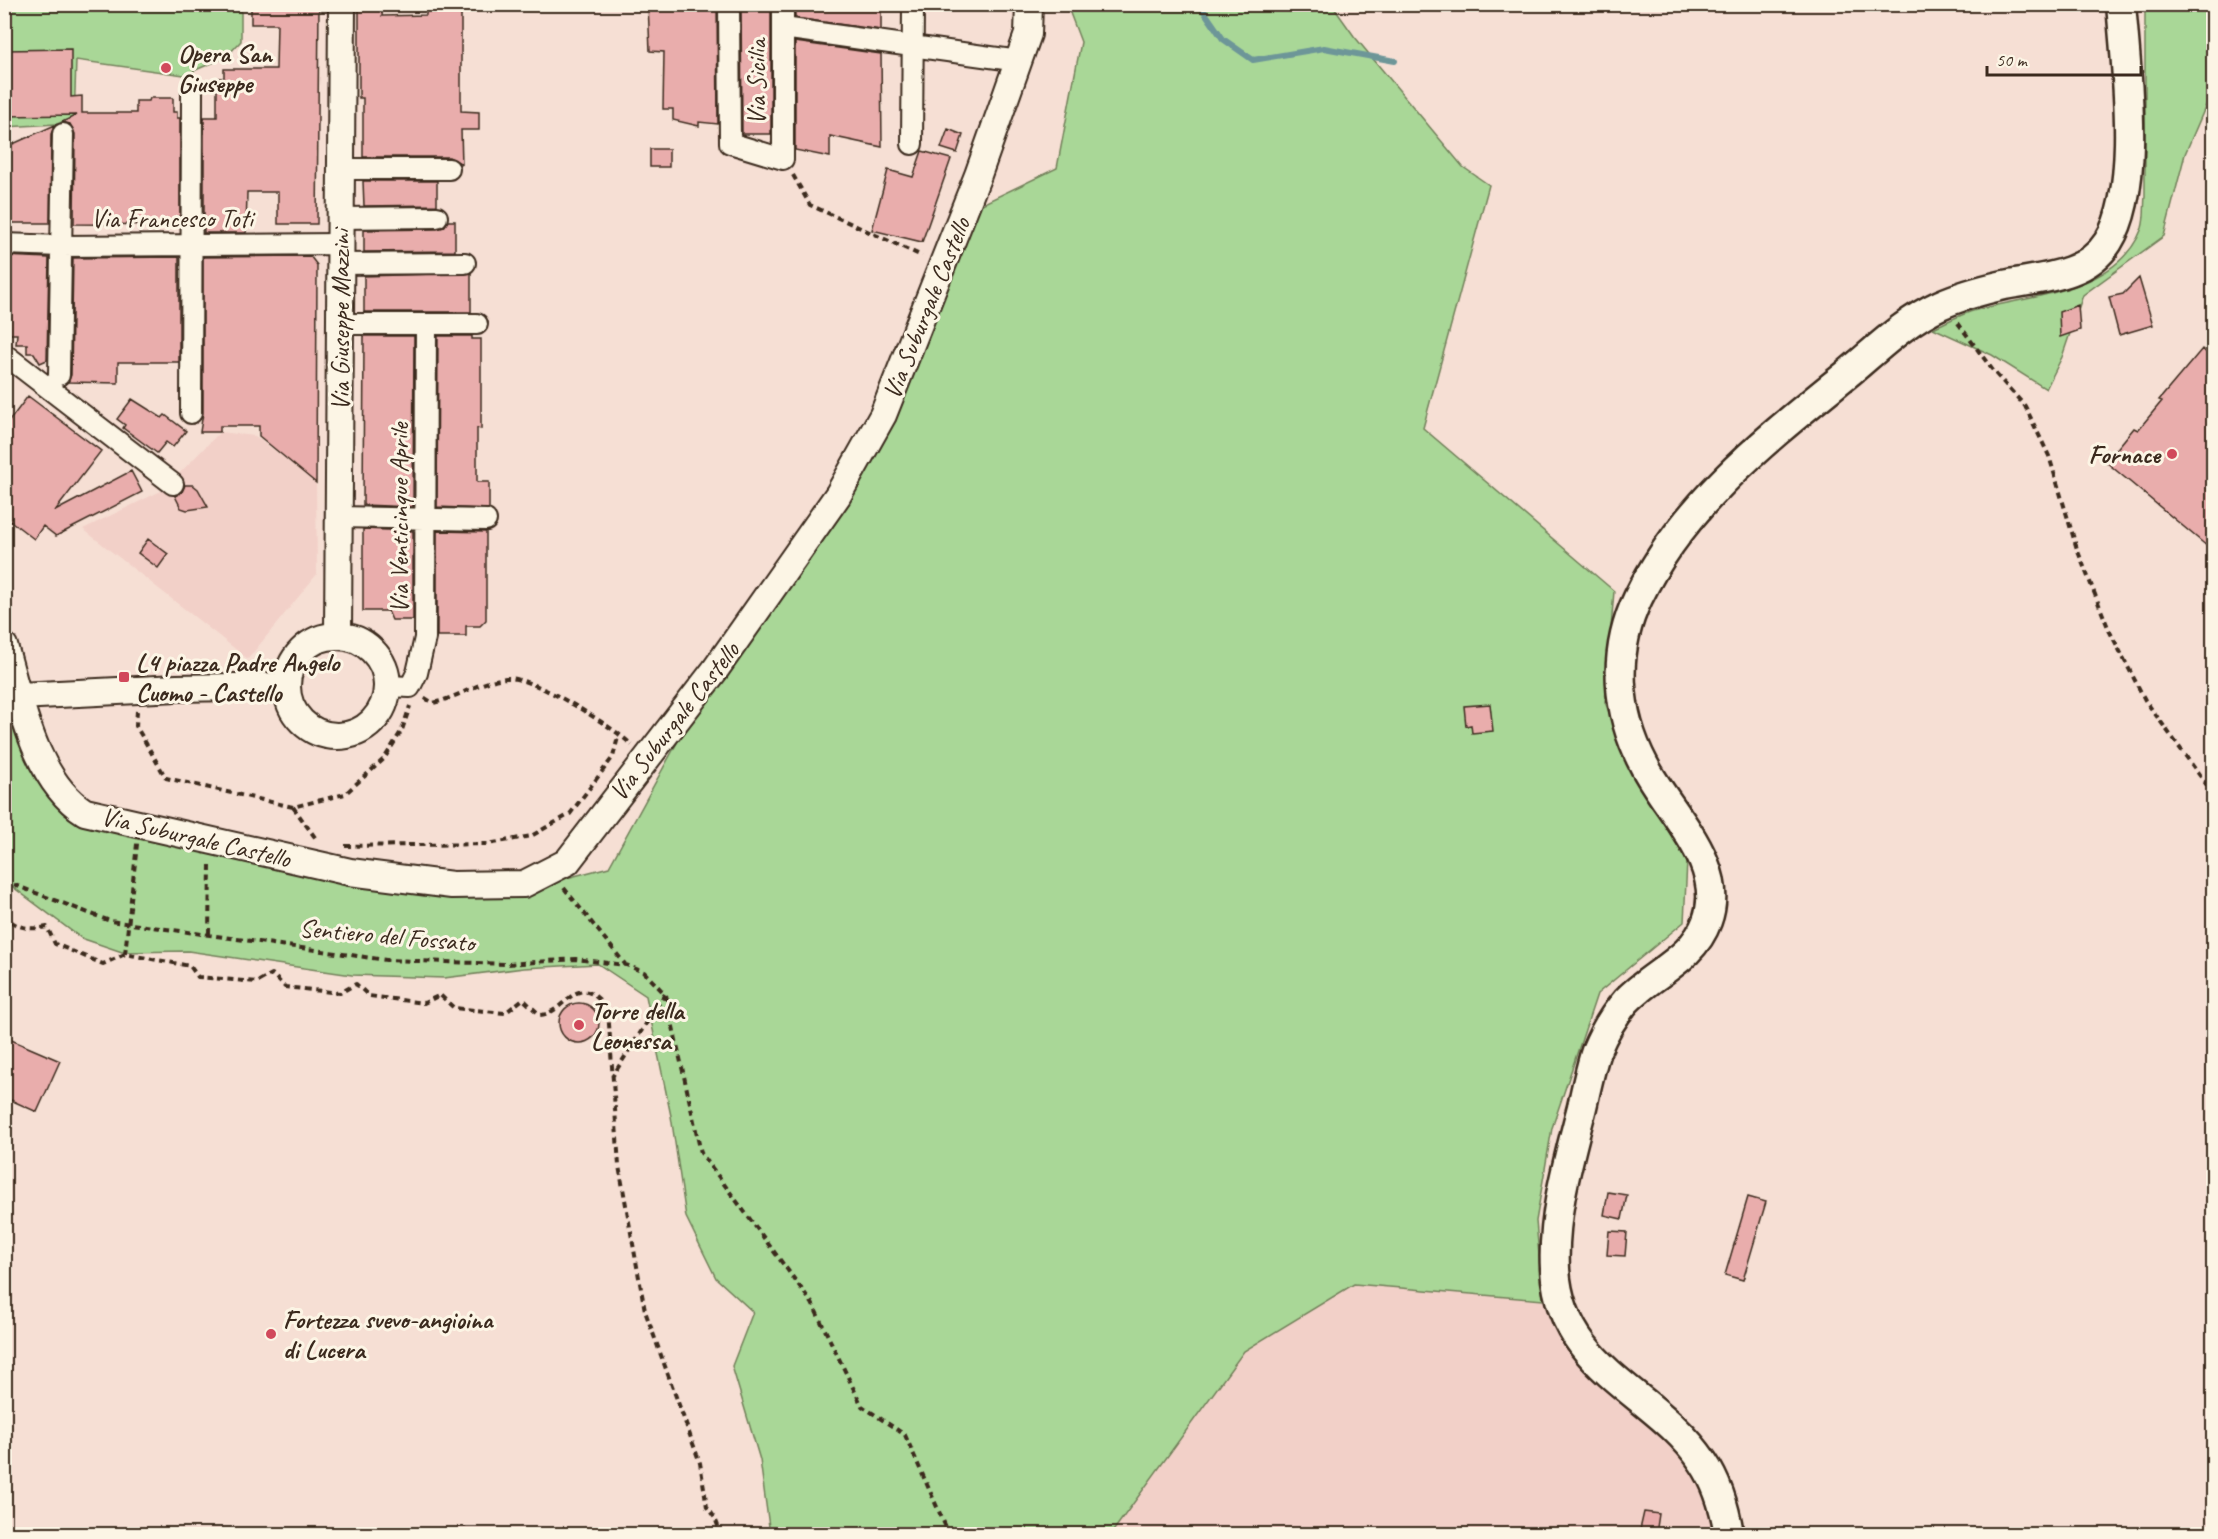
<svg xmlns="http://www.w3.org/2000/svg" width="2218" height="1539" font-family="Caveat,sans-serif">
	<rect width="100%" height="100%" fill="#f6dfd4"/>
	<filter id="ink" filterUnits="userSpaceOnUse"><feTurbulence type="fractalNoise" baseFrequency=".0167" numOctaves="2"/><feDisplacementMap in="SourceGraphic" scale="12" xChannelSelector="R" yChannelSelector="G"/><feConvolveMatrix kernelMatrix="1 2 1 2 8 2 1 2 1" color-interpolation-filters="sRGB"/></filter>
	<g filter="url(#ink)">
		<path fill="#f2d0c8" d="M220,432L255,436L316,481L317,574L248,659L83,529L163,490Z
			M1354,1284L1543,1300L1580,1363L1673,1444L1696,1472L1713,1520L1715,1534H1111L1244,1350Z"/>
		<path fill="#a9d797" stroke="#72805a" stroke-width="1.5" d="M4,5H241V41L226,57L184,75L76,60L74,123L5,127Z
			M1067,5H1332L1354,36L1463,167L1489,185L1423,428L1614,591L1605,702L1631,771L1687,861L1684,922L1597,994L1552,1128L1536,1221L1543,1300L1354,1284L1244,1351L1111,1534H770L760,1460L732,1366L753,1312L716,1278L686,1217L671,1116L646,996L598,964L524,968L444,978L352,975L188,951L122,952L81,938L5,881L4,648L37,757L84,814L524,889L609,867L689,721L884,438L953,218L1057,168L1081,42Z
			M2145,5H2213V89L2185,154L2164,236L2083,295L2062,357L2046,389L1992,355L1933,328C1947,322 1961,314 1976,310C2032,295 2118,292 2142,228C2145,219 2144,206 2145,196Z"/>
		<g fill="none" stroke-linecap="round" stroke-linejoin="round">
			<path stroke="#6d9698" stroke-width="6" d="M1199,4L1223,39L1253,60L1324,48L1395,61"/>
		</g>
		<path fill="#e9adac" stroke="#3b2a1e" stroke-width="1.5" d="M251,4H319L317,224H278V192H247L246,233H204V117H217V78H224V69H276L277,24H251Z
			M359,4H383L382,16L426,15V4H461V111L479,112V130H461L462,164L449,157H363V98H359Z
			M648,4H717L718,124L699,122V126L673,120V109H663L664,52L650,51Z
			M741,4H771V134H742Z
			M795,4H881V30L795,18Z
			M795,42L881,54L882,147L830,136V157L795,150Z
			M71,49V97L82,96V113H136V101H149L150,98H173V112H177V118H180V225L74,224L75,134L70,124L62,122L77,115L4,116V50Z
			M55,125L51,134L50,223H4V148Z
			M948,129L963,135L957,153L941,148Z
			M650,149H669V167H650Z
			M922,151L951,159L922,242L872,230L888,170L913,177Z
			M363,181H437V205L364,206Z
			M448,221H455V251L364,252V230L437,229L444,227Z
			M4,256L49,258L47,360L40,363L34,353H27V344H16L17,334H9V303H4Z
			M310,256L317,265L316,483L259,436V426H220V432H200L203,413V257Z
			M179,257V362H118V383L68,382L71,375L73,258Z
			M471,273V312H364V276Z
			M2139,278L2153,325L2119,335L2109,297L2123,294Z
			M2078,305L2080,330L2060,337L2059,312Z
			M364,336H414L413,507L363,505Z
			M438,336H472V339H481V429L477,428V482H489V509L437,507Z
			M2202,349L2214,359V552L2106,462L2134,428L2138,430L2162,401L2159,400Z
			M28,396L101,451L55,511L131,471L142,492L56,536L43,526L34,539L4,516V428Z
			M132,399L162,418L165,415L186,431L173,447L166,442L157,453L123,428L125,425L117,419Z
			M185,485H193L198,489L208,507L187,510L181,508L175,496L182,492Z
			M363,529L413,531V620H392L388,611H363Z
			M437,531L486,532V620L480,626H466V636H437Z
			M148,539L168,554L158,568L138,553Z
			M1490,704L1493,731L1472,733L1471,725L1466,726L1464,706Z
			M559 1023a20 20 0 1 1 40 0a20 20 0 1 1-40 0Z
			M9,1039L60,1061L37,1112L4,1097V1049Z
			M1608,1192L1627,1195L1622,1219L1604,1215Z
			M1748,1197L1766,1202L1743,1280L1725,1275Z
			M1609,1231L1627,1232L1625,1256L1607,1255Z
			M1644,1512L1659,1514L1656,1534H1639Z"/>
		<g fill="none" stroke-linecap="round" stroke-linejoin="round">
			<g stroke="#3b2a1e" stroke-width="24">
				<path id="minor" d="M729,4L730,143L783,159V4
					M783,28L1019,61
					M912,144L913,4
					M341,169H449
					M339,218L437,217
					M4,244L61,246L339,244
					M339,264L465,263
					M340,324H477
					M4,354L173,484
					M59,375L63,134
					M191,413L192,92
					M340,517L486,520
					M387,686L410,687L417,673L425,638L426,324"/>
			</g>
			<g stroke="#3b2a1e" stroke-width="30">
				<path id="tertiary" d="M338,635L342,4
					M287 686a50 50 0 1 1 100 0a50 50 0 1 1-100 0Z
					M4,646C20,700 35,781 85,812L350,872L452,885L524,884L567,862L715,670L838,495L883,415L978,175L1028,34L1029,4
					M19,696L177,688L286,686"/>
			</g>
			<g stroke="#3b2a1e" stroke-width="33">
				<path id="secondary" d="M1729,1534C1725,1509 1718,1484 1703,1462C1656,1391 1561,1371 1555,1269C1552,1215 1569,1158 1582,1107C1586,1089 1590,1069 1596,1051C1603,1034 1614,1015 1626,1001C1652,973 1693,960 1707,921C1728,864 1667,811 1644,765C1616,712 1612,652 1638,598C1684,503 1767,439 1847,374C1876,350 1905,321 1940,305C1960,296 1982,290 2004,285C2040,278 2086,277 2108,242C2142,189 2126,68 2121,4"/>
			</g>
			<path stroke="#3b2a1e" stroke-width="4" stroke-dasharray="6 4.5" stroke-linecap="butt" d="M793,175L810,205L922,256
				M1958,323L1994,372L2025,406L2049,456L2077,549L2109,630L2145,700L2214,795
				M425,698L433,703C460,697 479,681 506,678C533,676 612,726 632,745
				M137,711L136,726L166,778L293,807L345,794L384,759L402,730L410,706
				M293,807L317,840
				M345,846L488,844L531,836L570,814L613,757L619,733
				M4,881L110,921L386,960L507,964L576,959L626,965L644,972L665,994L612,1077
				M564,888L625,964
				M4,914C14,929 31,930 47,927L55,944L103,964L125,954L190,966L198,977L257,982L272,974L285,987L340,993L356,984L369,996L424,1003L440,995L454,1008L505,1013L523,999L540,1015C568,1013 576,966 608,1010L619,1166L645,1311L700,1463L707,1507L715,1518L721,1534
				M209,934L210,864
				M666,995L701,1153L812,1303L862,1406L905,1435L949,1534"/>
			<use href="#minor" stroke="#fcf5e5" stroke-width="20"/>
			<use href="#tertiary" stroke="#fcf5e5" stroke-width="26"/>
			<use href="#secondary" stroke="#fcf5e5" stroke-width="28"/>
			<path stroke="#3b2a1e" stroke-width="4" stroke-dasharray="6 4.5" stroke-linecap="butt" d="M125,954L138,835"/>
		</g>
	</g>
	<g fill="#d1495b" stroke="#fcf5e5" stroke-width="2">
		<circle cx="166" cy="68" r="6"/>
		<circle cx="2172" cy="454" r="6"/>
		<rect x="118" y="671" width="12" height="12" rx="3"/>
		<circle cx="579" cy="1025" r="6"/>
		<circle cx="271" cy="1334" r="6"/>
	</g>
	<g text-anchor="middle" stroke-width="6" stroke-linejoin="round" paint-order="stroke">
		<g font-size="26" font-weight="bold" fill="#3b2a1e" stroke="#fcf5e5" text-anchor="start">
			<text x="178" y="62">Opera San<tspan x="178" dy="30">Giuseppe</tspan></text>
			<text x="2160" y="463" text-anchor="end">Fornace</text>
			<text x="136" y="671">L4 piazza Padre Angelo<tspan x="136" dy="30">Cuomo - Castello</tspan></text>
			<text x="591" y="1019">Torre della<tspan x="591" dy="30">Leonessa</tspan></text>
			<text x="283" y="1328">Fortezza svevo-angioina<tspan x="283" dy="30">di Lucera</tspan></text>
		</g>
		<g font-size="26" fill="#3b2a1e" stroke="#fcf5e5">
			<text transform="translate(756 82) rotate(-90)" y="9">Via Sicilia</text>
			<text x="172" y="227">Via Francesco Toti</text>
			<text transform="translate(926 308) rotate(-68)" y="9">Via Suburgale Castello</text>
			<text transform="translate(340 320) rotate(-90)" y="9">Via Giuseppe Mazzini</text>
			<text transform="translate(399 518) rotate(-90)" y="9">Via Venticinque Aprile</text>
			<text transform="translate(674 721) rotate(-52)" y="9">Via Suburgale Castello</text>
			<text transform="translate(196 837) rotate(13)" y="9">Via Suburgale Castello</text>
			<text transform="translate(387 935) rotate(5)" y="9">Sentiero del Fossato</text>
		</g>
	</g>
	<rect width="2218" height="1539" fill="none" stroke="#fcf5e5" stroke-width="24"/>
	<rect x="12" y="12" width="2194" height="1515" fill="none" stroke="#3b2a1e" stroke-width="2" filter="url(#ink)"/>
	<path d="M1987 66v9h154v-9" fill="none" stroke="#3b2a1e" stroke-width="3"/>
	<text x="1996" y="66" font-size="18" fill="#3b2a1e" stroke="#fcf5e5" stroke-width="4.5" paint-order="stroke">50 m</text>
</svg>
